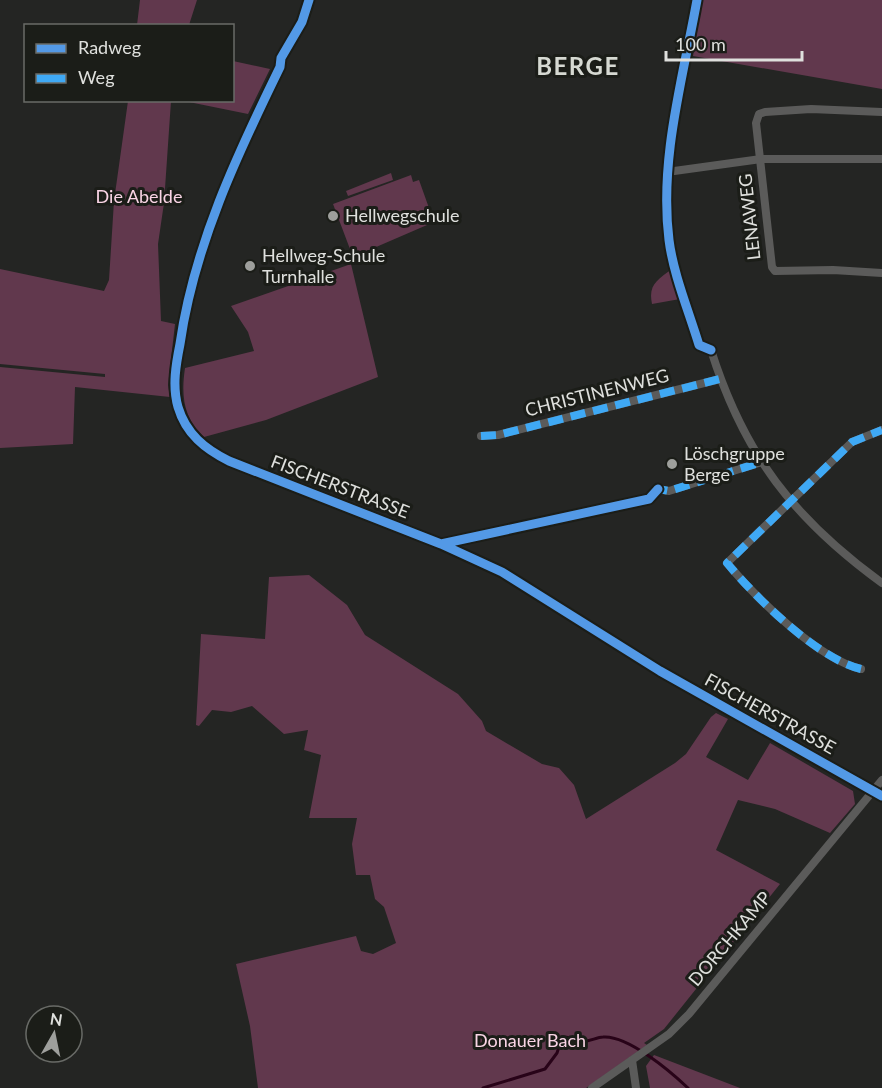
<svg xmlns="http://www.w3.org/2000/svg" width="882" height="1088" font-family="Lato,sans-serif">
	<rect width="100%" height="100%" fill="#242523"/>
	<path fill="#61384d" d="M140,0H197L189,25H137Z
		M702,0H882V89L693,56Z
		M233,61L270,69L248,114L184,101L232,100Z
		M128,101H171L164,203L158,244L161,321L175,324L168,385L170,397L75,387L73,444L0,448V367L105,377V374L0,364V269L104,291L109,280L114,201Z
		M391,173L393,180L348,196L346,191Z
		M411,175L413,182L419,180L434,222L353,257L333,204Z
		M351,264L378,377L266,420L204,437C183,418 181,395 185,368L254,351L248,332L231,306Z
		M672,269L680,299L652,304C648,285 657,280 672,269Z
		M309,575L347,605L365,635L458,694L482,721L486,731L542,764L559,768L574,785L586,819L675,763L686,754L711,717L716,713L728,719L706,757L748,780L770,743L853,791L855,804L830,833L775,809L738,800L716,850L780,884L664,1029L644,1043L647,1045L586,1088H258L250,1026L236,964L356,936L361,951L373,954L396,943L384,907L375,899L370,875H356L352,844L357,818H309L321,755L304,750L308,730L284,734L252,706L231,712L212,710L199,726L196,725L201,634L265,639L269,577Z
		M654,1055L740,1088H650L646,1066Z"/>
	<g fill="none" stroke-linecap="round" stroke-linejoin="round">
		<path stroke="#280318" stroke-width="3" d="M483,1088L545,1069L557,1053L562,1037C570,1036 573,1040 580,1041C588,1043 596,1037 603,1037C628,1035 671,1072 688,1088"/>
		<path stroke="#5b5b5a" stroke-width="8" d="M309,0L302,22L281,58L280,67C237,155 194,246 180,344C176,364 172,386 178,407C186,434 205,449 229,461L441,544L502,572L660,671L882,796
			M697,0C683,78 659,160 669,240C673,273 689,312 699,345L711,350C744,455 794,519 882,583
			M882,112L811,109L765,112L759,114L756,123L772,267L775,271L833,270L882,273
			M667,172L761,159H882
			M481,436L498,435L720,379
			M658,489L669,491L762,462
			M861,669C818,659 755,597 727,563L852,442L882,430
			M632,1060L636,1088
			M592,1088L669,1034L689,1014L882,780"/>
		<path stroke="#3fa9f5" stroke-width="8" stroke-dasharray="15 8" stroke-linecap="butt" d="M481,436L498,435L720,379
			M654,493L658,489L669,491L762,462
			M861,669C818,659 755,597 727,563L852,442L882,430"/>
		<g stroke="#1b1d18" stroke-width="13">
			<path id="cycleway" d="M309,0L302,22L281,58L280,67C237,155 194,246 180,344C176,364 172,386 178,407C186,434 205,449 229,461L441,544L502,572L660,671L882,796
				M697,0C683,78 659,160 669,240C673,273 689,312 699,345L711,350
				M441,544L649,499L658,489"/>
		</g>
		<use href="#cycleway" stroke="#5399e6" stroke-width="9"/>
	</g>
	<g fill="#9e9f9c" stroke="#1b1d18" stroke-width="2">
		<circle cx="333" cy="216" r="6"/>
		<circle cx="250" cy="266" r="6"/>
		<circle cx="672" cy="464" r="6"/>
	</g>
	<g text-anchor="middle" stroke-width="6" stroke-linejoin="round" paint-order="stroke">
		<g font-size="18" fill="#f9d4e5" stroke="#1b1d18">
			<text x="139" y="203">Die Abelde</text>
			<text x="530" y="1047">Donauer Bach</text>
		</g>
		<g font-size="18" fill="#dfe0dd" stroke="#1b1d18" text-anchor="start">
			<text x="345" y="222">Hellwegschule</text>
			<text x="262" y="262">Hellweg-Schule<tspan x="262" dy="21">Turnhalle</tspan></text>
			<text x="684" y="460">Löschgruppe<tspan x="684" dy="21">Berge</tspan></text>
		</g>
		<g font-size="18" fill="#dfe0dd" stroke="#1b1d18">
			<text transform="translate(750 217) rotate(-96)" y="6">LENAWEG</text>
			<text transform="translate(597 393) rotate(-14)" y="6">CHRISTINENWEG</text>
			<text transform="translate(340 487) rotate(21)" y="6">FISCHERSTRASSE</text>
			<text transform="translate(770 714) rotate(29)" y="6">FISCHERSTRASSE</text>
			<text transform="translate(730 939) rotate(-50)" y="6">DORCHKAMP</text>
		</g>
		<g font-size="24" font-weight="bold" letter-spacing="1.5" fill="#d6d9d2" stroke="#1b1d18">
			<text x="578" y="75">BERGE</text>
		</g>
	</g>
	<rect x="24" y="24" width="210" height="78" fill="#1b1d18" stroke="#696b67" stroke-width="1.5"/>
	<rect x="36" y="44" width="30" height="9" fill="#5399e6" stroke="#696b67" stroke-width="1.5"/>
	<text x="78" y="54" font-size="18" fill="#dfe0dd">Radweg</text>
	<rect x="36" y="74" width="30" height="9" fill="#3fa9f5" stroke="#696b67" stroke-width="1.5"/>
	<text x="78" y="84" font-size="18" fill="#dfe0dd">Weg</text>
	<g transform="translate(54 1034) rotate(9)"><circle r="28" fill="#1b1d18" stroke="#696b67" stroke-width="1.5"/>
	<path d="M0-4.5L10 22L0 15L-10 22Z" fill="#9e9f9c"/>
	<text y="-9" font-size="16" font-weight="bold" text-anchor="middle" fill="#dfe0dd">N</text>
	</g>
	<path d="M666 51v9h136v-9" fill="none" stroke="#dfe0dd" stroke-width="3"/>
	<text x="675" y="51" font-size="18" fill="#dfe0dd" stroke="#1b1d18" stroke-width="4.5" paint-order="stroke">100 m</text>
</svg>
